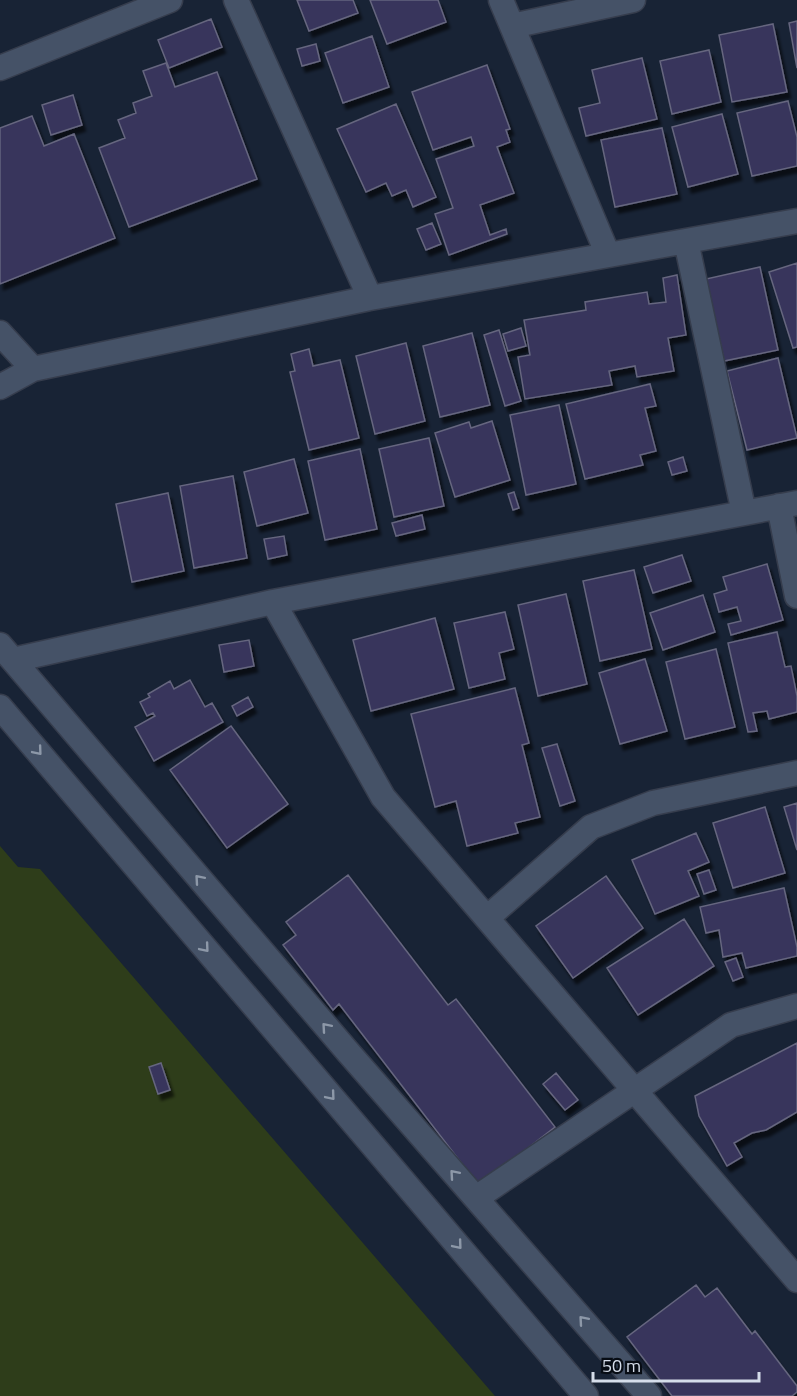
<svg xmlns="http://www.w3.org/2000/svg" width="797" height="1396" font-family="'Titillium Web',sans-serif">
	<defs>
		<filter id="shadow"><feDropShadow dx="3.5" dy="6" stdDeviation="1.5" flood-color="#0009"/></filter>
	</defs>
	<rect width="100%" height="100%" fill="#182335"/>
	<path fill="#2e3d1a" d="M0,846L18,867L40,869L495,1396H0Z"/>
	<path fill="#37365c" stroke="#66667f" stroke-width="1.5" filter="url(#shadow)" d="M297,0H353L358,13L309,31Z
		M370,0H438L446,22L387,44Z
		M211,19L222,47L169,68L158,40Z
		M797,21V68L789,23Z
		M773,24L787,92L732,102L719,35Z
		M372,36L389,87L343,103L325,53Z
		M316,44L320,61L302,66L297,49Z
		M709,50L721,102L672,114L660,61Z
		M642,58L657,119L586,136L579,108L600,103L592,70Z
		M166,63L175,87L217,72L257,179L129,227L99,148L125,138L118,120L136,113L133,103L152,96L143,71Z
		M487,65L510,129L506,130L510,142L497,147L514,193L480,205L490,235L506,229L507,234L449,255L435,214L453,208L436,159L474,146L471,137L433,150L412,92Z
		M73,95L82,125L51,135L42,105Z
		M788,101L797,137V166L752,176L737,113Z
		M396,104L436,197L413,207L406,190L392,196L386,183L366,192L337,129Z
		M722,114L738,174L688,187L672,127Z
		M32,116L44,146L74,134L115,238L0,284V128Z
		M662,128L677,194L615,207L601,140Z
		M432,223L441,244L426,250L417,229Z
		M797,263V347L793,348L769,272Z
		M760,267L778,350L724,361L706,279Z
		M677,275L686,335L668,338L674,371L637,377L635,366L609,371L612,385L525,399L518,357L530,355L524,320L586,310L585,302L647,292L649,304L666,302L663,278Z
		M521,328L526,346L508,351L503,334Z
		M499,330L521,401L505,406L484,335Z
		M472,333L490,405L440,417L423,346Z
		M406,343L425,421L375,434L356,356Z
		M309,349L313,366L340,360L359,438L309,450L290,372L295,371L291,354Z
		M778,358L797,438L747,450L727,371Z
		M650,384L656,406L645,408L656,451L640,455L643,465L585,479L566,404Z
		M559,405L576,484L526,495L510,415Z
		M492,421L510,480L455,497L435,433L469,422L471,428Z
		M429,438L444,506L394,517L379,449Z
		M360,449L377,529L325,540L308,461Z
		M683,457L687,471L672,475L668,462Z
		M294,459L308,513L257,526L244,472Z
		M233,476L247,558L194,568L180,486Z
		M514,492L519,508L513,510L508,494Z
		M168,493L184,571L132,582L116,504Z
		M422,515L425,529L396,536L392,523Z
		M284,536L287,555L268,559L264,539Z
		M682,555L691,581L653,593L644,567Z
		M767,564L783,620L731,635L728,624L741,621L737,607L719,612L714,594L727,590L723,577Z
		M634,570L652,649L600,661L583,581Z
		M566,594L587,684L538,696L518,605Z
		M703,595L715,632L663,650L650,613Z
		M505,612L514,649L499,653L505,679L469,688L454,623Z
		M435,618L454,689L371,711L353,640Z
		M777,632L785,667L791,666L797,696V712L769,719L767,711L753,713L757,731L748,732L728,643Z
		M249,640L254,666L224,672L219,645Z
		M716,649L735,727L685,739L666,662Z
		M645,659L667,731L620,744L599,673Z
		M190,680L205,707L212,703L223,722L154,761L135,727L155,716L153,713L147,716L140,702L150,697L148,694L170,681L174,689Z
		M515,688L529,743L522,745L540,817L515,823L518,833L467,846L456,801L435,807L411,714Z
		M248,697L253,707L237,716L232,706Z
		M231,726L288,804L227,848L170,770Z
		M557,744L575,801L560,806L542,748Z
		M797,803V850L784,807Z
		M765,807L785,873L733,888L713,823Z
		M696,833L709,862L688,871L699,896L655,914L632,860Z
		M709,870L716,890L704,894L697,874Z
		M348,875L448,1005L456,999L555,1127L479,1186L339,1004L333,1010L283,945L296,935L286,922Z
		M606,876L643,928L573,978L536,926Z
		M784,888L797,947V956L746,968L742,953L723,957L719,930L706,933L700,907Z
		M684,919L714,966L638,1015L607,968Z
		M736,958L743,977L733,981L725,962Z
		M797,1043V1112L766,1130L752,1133L734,1143L742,1157L727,1166L699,1116L695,1096Z
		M161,1063L170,1090L158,1094L149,1067Z
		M556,1073L578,1100L565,1110L543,1084Z
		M696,1285L705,1297L717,1288L752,1334L755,1331L797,1386V1392L792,1396H672L627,1337Z"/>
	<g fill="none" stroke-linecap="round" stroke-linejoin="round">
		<g stroke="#363d4d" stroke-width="27">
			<path id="minor" d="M236,0L370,298
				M501,0L608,255
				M512,26L633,0
				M0,68L170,0
				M686,241L744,513
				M0,333L33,369L370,298L797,221
				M0,387L33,369
				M779,506L797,596
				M273,602L383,797L797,1280
				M0,645L348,1052L649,1396
				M13,660L273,602L797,503
				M0,707L586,1396
				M487,918L591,827L653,803L797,773
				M476,1198L731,1025L797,1006"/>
		</g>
		<use href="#minor" stroke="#455267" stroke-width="24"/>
	</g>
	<defs><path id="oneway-chevron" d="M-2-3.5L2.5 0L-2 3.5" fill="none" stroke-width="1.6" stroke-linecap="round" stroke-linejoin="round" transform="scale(1.5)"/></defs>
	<g stroke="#8d98a8">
		<use href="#oneway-chevron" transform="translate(38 751) rotate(50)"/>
		<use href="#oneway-chevron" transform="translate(199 879) rotate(-131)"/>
		<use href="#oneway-chevron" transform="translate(205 948) rotate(50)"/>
		<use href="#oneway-chevron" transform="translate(326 1027) rotate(-131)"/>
		<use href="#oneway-chevron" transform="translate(331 1096) rotate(50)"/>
		<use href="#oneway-chevron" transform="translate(454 1174) rotate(-131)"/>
		<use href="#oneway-chevron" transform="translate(458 1245) rotate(50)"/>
		<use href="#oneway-chevron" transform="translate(583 1320) rotate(-131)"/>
	</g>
	<path d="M593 1372v9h166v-9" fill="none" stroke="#d5ddea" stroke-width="3"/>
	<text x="602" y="1372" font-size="18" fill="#d5ddea" stroke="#070c14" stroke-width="4.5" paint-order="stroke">50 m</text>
</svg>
